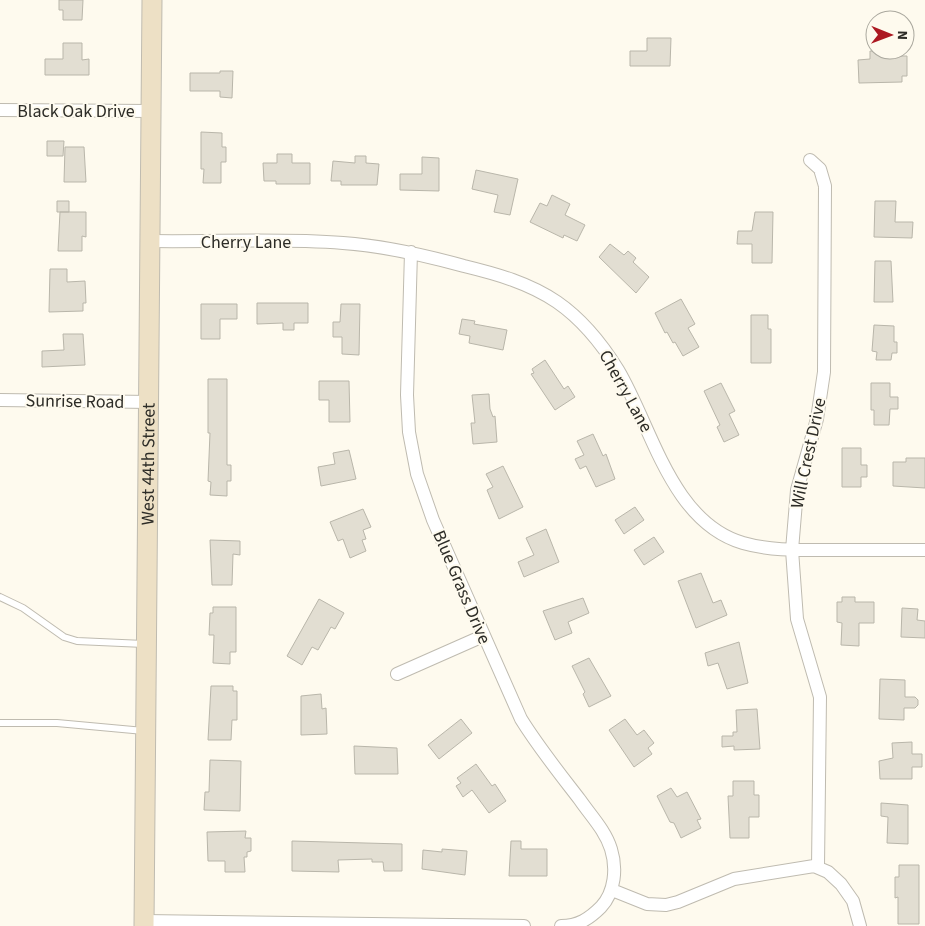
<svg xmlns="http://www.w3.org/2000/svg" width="925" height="926" font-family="'Source Sans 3',sans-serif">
	<rect width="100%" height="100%" fill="#fefaee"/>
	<path fill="#e2ded2" stroke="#b9b6aa" d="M59,0H83L82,20H63V10H59Z
		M647,38H671L670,66H630V51H647Z
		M63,43H82V60L89,59V75H45V59H63Z
		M870,51L896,52L895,56H907V76H902V82L859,83L858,60L870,59Z
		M220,71H233L232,98L220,97V91H190V73H220Z
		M201,132L222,133V147H226V162H221V183H203L204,169H201Z
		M47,141H64L63,156H47Z
		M65,147H84L86,182H64Z
		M277,154H292V163H310V184H276V181H264L263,163H277Z
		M355,156H366V163L379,164L377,185H341V181H331L333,161L355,163Z
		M422,157L439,158V191L400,190V174H422Z
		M476,170L518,179L510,215L494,212L498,195L472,189Z
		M552,195L570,204L565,215L585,225L577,241L564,235L563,238L530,222L540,203L547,206Z
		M57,201H69V212H57Z
		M875,201H896L895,222H913L912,238L874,237Z
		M60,212H86V237L82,236V251H58Z
		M755,212H773L772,263H752V244H737L738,231H752Z
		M610,244L624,255L628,251L636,258L633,262L649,277L636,293L599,257Z
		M875,261H891L893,302H874Z
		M50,269H67V282L85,281L86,303H83V311L49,312Z
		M681,299L695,324L688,328L699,347L683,356L675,342L673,343L667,332L665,333L655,313Z
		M257,303H308V323H294V330H283V323L257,324Z
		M201,304H237V319H220V339H201Z
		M341,304H360L359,355L342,354V337H333V322H340Z
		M751,315H768V329H771V363H751Z
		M462,319L475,321L474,324L507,330L503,350L469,343L470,336L459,334Z
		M874,325L894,326V342H897V353H892L891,360H876L877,352L872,351Z
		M63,334H83L85,365L42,367V351L64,350Z
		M545,360L564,389L568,386L575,397L555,410L531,374L534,373L532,369Z
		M208,379H227V465H231V481H227V496L210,495L211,482L208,481L210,433H208Z
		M319,381H349L350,422H329V400H319Z
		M721,383L735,411L729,414L739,435L724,442L717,427L720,425L704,391Z
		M871,383H890V397H898V409H890L889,425H874V410H871Z
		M489,394L490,409L493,417L495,416L497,442L473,444L471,423H475L472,395Z
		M593,434L603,456L606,454L615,479L596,487L586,466L580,469L575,459L584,455L577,441Z
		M842,448H861V465H867V477H861V487H842Z
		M349,450L356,479L321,486L318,467L335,464L333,453Z
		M906,458H925V488L893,486V462H906Z
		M503,466L523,507L499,519L487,490L493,487L486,474Z
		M635,507L644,520L624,534L615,520Z
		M363,509L371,527L363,530L366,539L362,540L366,551L350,558L343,539L338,541L330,522Z
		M546,529L559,562L524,577L518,562L534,555L526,538Z
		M654,537L664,552L644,565L634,550Z
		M210,540L240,541V555L233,554L232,585H212Z
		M701,573L713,603L721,600L727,615L696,628L678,581Z
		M842,597H855V602H874V623H859V646L841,645L842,623L837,622V602H842Z
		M583,598L589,613L568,622L572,633L555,640L543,611Z
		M319,599L344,613L335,629L331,627L318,650L312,647L302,665L287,656Z
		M213,607H236V652H230V664L213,663L214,635H209L210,613H213Z
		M902,608L918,609L917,620L925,621V638L901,637Z
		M739,642L748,683L727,689L718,663L708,666L705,653Z
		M589,658L611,696L589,707L583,694L585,692L572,666Z
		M880,679L905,680V697H915L918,700V705L915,708H904V720L879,719Z
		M211,686H233V691H237V720H232L231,740H208Z
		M321,694L322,709L326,708L327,734L301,735V696Z
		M757,709L760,749L734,750V746L722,747V736H733V732H737L736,710Z
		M461,719L472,733L439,759L428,745Z
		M625,719L637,735L644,730L654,743L648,748L652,754L634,767L609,730Z
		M912,742V754H922V767H912V779H880L879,761L893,758L892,743Z
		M354,746L397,748L398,774H355Z
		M210,760L241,761L240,811L204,810L205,792H209Z
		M476,764L492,786L495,784L506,801L489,813L472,790L463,797L456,786L461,783L457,778Z
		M733,781H754V795H759V817H749V838H730L728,796H733Z
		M671,788L677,797L687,792L701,819L697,820L701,828L681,838L674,823L670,822L657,796Z
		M881,803L908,805V844L887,843L888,817L881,816Z
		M246,831L245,838H251V851L247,852V857H244L245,872H225V861H208L207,832Z
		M292,841L402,844V871H384L383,862H372V859L338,860L339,872L292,871Z
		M511,841H521V849H547V876H509Z
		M442,849L467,851L465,875L422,869L423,850L442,852Z
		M899,865H919V924H898V897L895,898V877H899Z"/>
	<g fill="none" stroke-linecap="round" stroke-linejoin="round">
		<g stroke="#bfbbb0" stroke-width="8">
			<path id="lane" d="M0,597L23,608L64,637L77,641L144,644
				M0,723H57L144,731"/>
		</g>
		<g stroke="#bfbbb0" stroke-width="14">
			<path id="street" d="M0,110L151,111
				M810,160L820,169L825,186L824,372L817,419L797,490L792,550L797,619L820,697L818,867
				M151,241C215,242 280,238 343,243C385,246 424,255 464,266C497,274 529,283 557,302C583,320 602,344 618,370C652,427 671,522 743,543C771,551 800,550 829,550C861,550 893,550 925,550
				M411,252L407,395L409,432L417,474L433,520L521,719C539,748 560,774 580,800C591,816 605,830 611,849C617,868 615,892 601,907C589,919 578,926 561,926
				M0,400L150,402
				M397,674L483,636
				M612,890L647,904L666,905L678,902L734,879L814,866L828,872L841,884L853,901L860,926
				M144,921L524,926"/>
		</g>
		<g stroke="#bfbbb0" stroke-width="21">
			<g id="secondary">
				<path id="s1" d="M144,926L152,0"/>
			</g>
		</g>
		<use href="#lane" stroke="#fff" stroke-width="6"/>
		<use href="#street" stroke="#fff" stroke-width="12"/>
		<use href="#secondary" stroke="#ede0c5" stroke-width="19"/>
	</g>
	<g text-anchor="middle" stroke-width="4" stroke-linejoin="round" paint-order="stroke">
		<g font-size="18" fill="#2d2c27" stroke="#fefaee">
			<text x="76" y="117">Black Oak Drive</text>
			<text x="246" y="248">Cherry Lane</text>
			<text transform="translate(626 391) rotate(61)" y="6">Cherry Lane</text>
			<text transform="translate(75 401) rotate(1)" y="6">Sunrise Road</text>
			<text transform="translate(808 453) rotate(-78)" y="6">Will Crest Drive</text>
			<text dy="6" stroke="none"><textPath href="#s1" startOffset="462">West 44th Street</textPath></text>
			<text transform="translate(462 587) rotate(67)" y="6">Blue Grass Drive</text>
		</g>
	</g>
	<g transform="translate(890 35) rotate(91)"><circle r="24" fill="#fefaee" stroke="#aaa89e"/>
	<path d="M0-4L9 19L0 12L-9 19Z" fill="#ac1821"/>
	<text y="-8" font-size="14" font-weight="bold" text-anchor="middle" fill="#2d2c27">N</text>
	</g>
</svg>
